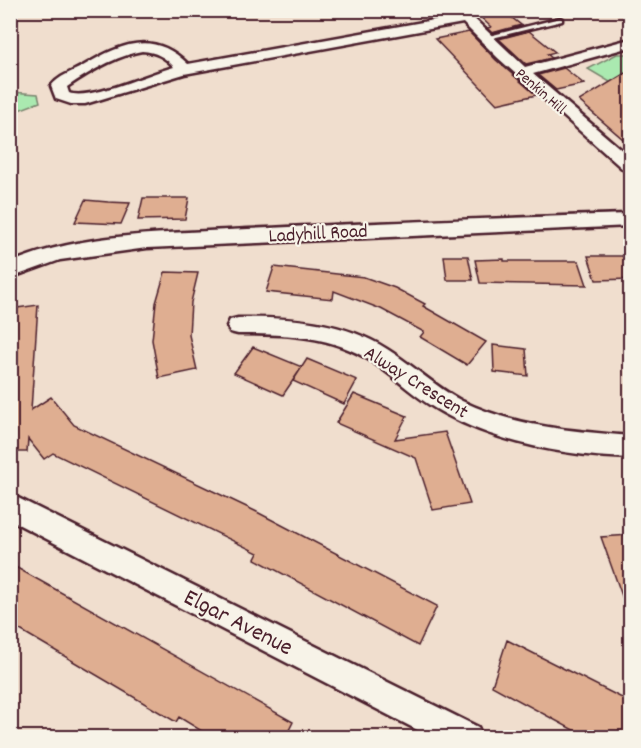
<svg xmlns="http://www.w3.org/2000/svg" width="641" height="748" font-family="Dekko,sans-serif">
	<rect width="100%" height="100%" fill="#f0dece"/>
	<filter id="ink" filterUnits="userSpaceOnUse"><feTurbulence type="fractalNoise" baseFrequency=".0167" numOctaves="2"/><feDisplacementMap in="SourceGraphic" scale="12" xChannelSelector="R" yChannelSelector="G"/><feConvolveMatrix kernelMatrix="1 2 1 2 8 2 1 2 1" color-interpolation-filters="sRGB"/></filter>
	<g filter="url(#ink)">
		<path fill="#aae9b0" stroke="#7a846e" stroke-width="1.5" d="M617,54H630V94L588,69Z
			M11,92L38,94L40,102L11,113Z"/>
		<path fill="#dfae91" stroke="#4a1f2b" stroke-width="1.5" d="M473,10H502L521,25L492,33L487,28L491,27Z
			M529,31L555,52L547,54L552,58L526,64L499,39Z
			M469,32L496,60L536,95L497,104L435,39Z
			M564,68L584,84L556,90L538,75Z
			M630,70V145L579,101Z
			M143,198H189L185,219L138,220Z
			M85,200L108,202L130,203L121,224L75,222Z
			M444,256H468L473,280H447Z
			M588,256H630V279L596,280Z
			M504,259V261H579L587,285L480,283L475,260Z
			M274,267L364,277L395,288L425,304L423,306L486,342L467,365L420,337L424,332L381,309L334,291L333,299L266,292Z
			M165,272L198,273L191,302L189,335L197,370L159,378L152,340L156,303Z
			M38,305L31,410L51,397L74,425L255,511L437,606L418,646L255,559L258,553L53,453L44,459L28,439L27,452H10V309Z
			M493,345L526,349L528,376L494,372Z
			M253,347L302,367L283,395L234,373Z
			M307,359L357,380L344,404L293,381Z
			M354,394L407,416L395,439L445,432L470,504L433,510L416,458L336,423Z
			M630,535V610H627L601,537Z
			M10,564L293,722L285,738H213L179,717L176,722L10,624Z
			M507,640L630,702V738H588L492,686Z"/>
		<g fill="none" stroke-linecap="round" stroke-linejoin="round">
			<g stroke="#4a1f2b" stroke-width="5">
				<path id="service" d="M560,18L562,19V21L484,40L481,38Z"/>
			</g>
			<g stroke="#4a1f2b" stroke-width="5">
				<path id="minor" d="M451,10H465L525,67L630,39V47L533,74L630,157V171L624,170L498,58L463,23L184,74L85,104H71L56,99L51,86C59,76 72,72 83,66C120,44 153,29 188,64L456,16ZM142,51C156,52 165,57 174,67C150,73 90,101 69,93L67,87C89,72 116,56 142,51Z
					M630,214V226L147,248L60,260L10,278V263C85,231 169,234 248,229C375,222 503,218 630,214Z
					M238,318C289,317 343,321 387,349C413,365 435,387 462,401C515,427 573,431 630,436V458C569,456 500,444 445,414C417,400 396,377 371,361C331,335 284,334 238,334L230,332L227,326L230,320Z
					M10,494L478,727L483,738H433L10,520Z"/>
			</g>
			<use href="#service" fill="#f7f3e8" fill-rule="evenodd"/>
			<use href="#minor" fill="#f7f3e8" fill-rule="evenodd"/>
		</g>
	</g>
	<g text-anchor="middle" stroke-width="4.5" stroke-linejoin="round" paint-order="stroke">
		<g font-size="16" fill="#4a1f2b" stroke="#f7f3e8">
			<text transform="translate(542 90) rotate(41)" y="6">Penkin Hill</text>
		</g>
		<g font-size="20" fill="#4a1f2b" stroke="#f7f3e8">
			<text transform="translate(318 232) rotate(-3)" y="7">Ladyhill Road</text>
			<text transform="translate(417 381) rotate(32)" y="7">Alway Crescent</text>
		</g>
		<g font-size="24" fill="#4a1f2b" stroke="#f7f3e8">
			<text transform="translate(239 621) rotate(27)" y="8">Elgar Avenue</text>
		</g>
	</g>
	<rect width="641" height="748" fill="none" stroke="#f7f3e8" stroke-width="36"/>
	<rect x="18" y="18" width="605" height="712" fill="none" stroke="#4a1f2b" stroke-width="2" filter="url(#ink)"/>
</svg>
